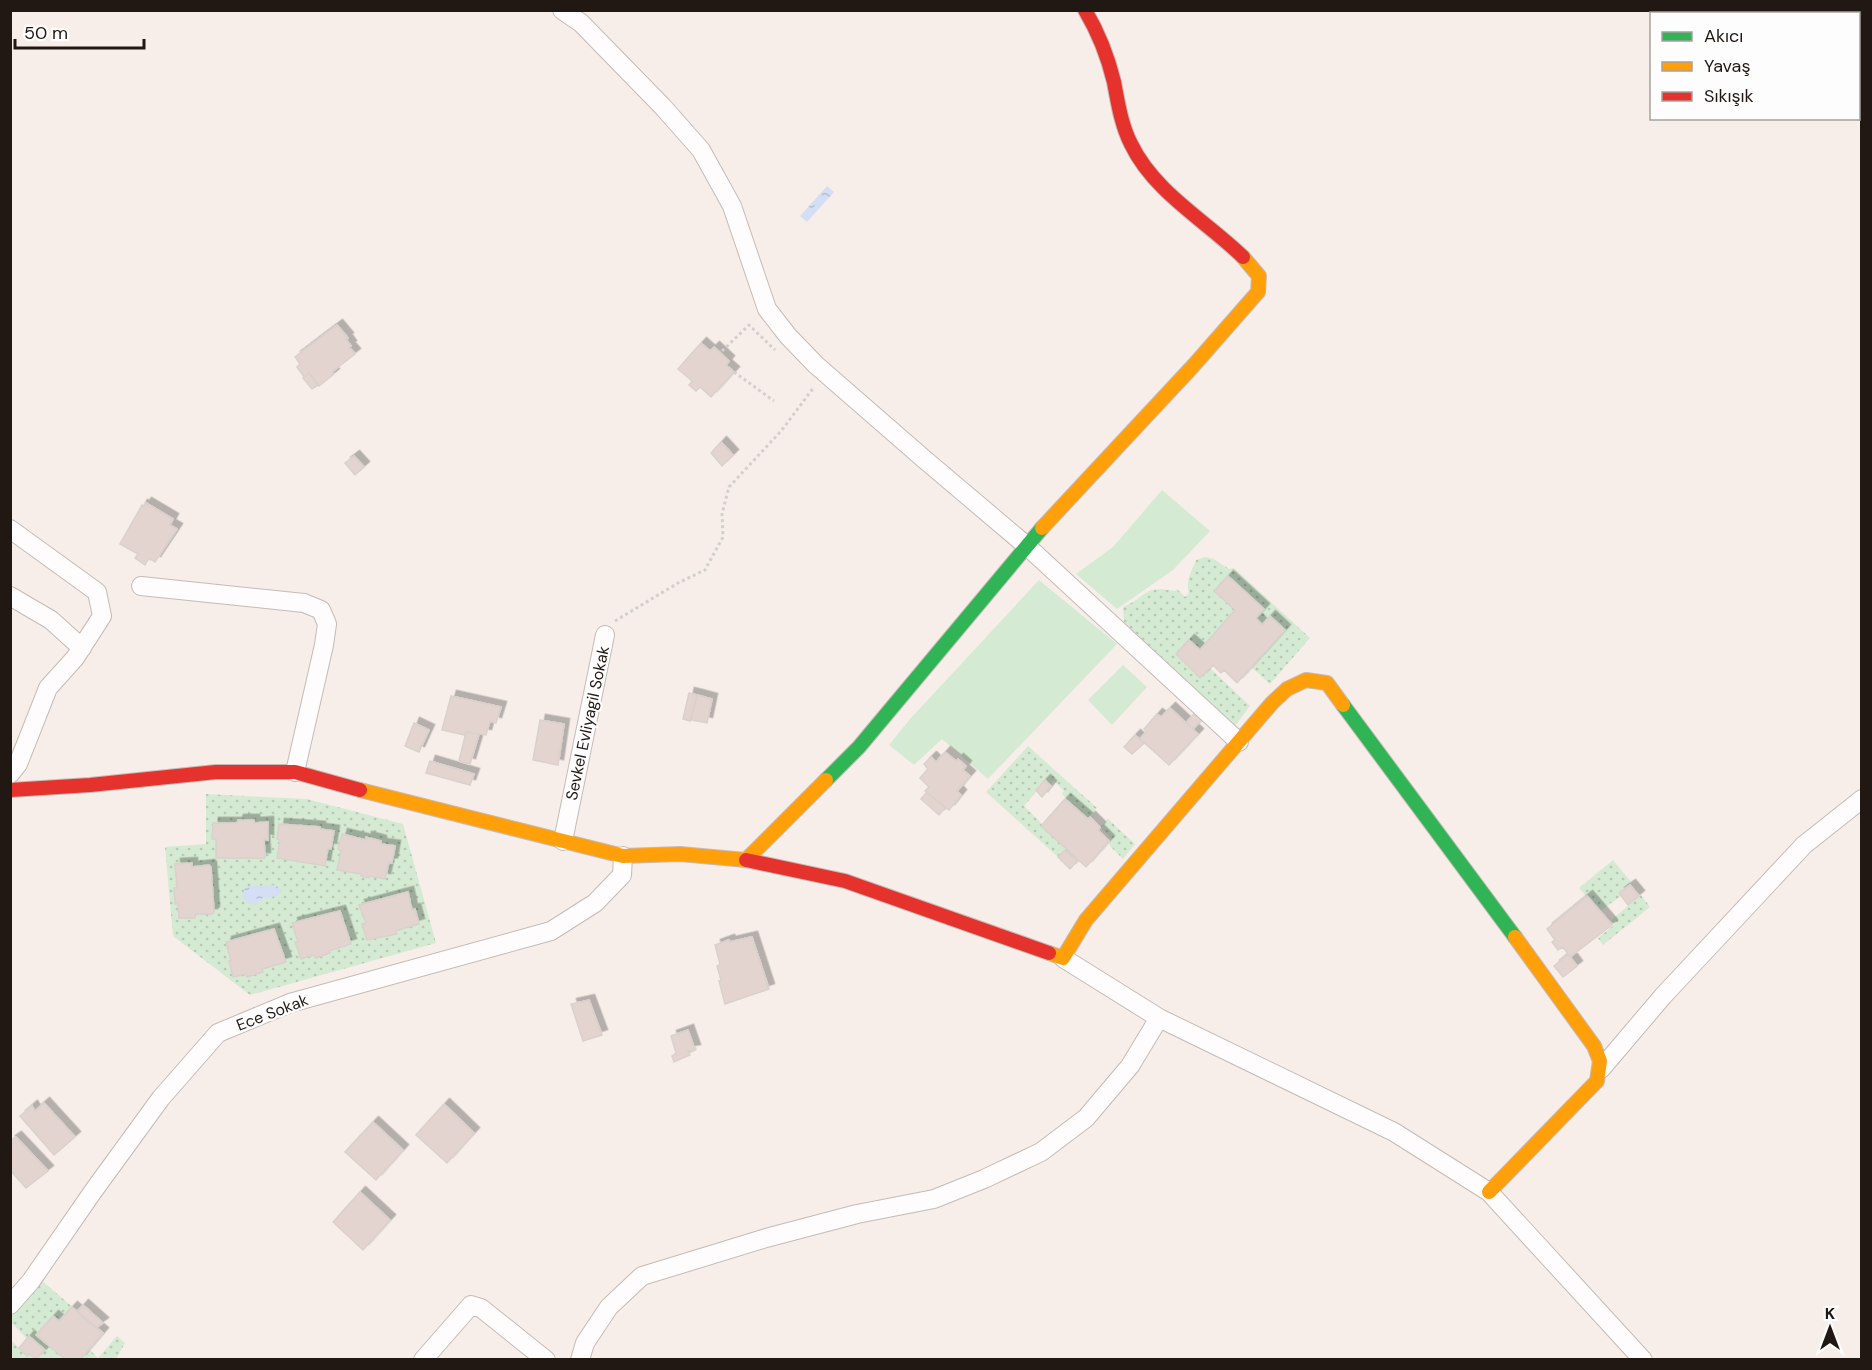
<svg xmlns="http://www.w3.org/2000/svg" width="1872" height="1370" font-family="'DM Sans',sans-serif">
	<defs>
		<pattern id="grass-dots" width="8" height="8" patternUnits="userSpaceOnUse" patternTransform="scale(1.5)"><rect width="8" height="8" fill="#d5ead3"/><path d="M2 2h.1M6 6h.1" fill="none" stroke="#b7c8b4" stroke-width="1.8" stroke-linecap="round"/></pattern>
		<pattern id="water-ripples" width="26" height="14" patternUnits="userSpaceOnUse" patternTransform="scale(1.5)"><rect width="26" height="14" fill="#d4def4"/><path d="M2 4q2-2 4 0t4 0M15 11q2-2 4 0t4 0" fill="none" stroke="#b6bed0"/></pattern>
		<filter id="shadow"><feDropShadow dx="5.5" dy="-5.5" stdDeviation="0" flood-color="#0004"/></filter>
	</defs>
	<rect width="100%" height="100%" fill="#f7eeea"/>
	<path fill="url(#grass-dots)" d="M1205,557L1214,559L1229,569L1234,568L1310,638L1270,684L1251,667L1225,670L1221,673L1213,665L1210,668L1250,706L1235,726L1124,622L1123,607C1149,596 1142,585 1175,591L1177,589L1185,597L1189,593C1185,582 1192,570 1196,560Z
		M1028,746L1097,808L1088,819L1062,794L1064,791L1054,781L1050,785L1045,780L1036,789L1037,791L1024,806L1065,847L1058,857L986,792Z
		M206,794L307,799L403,824L436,943L250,995L173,936L165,847L206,844Z
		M1108,819L1135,844L1123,859L1109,845L1111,839L1100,827Z
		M1613,860L1631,882L1619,893L1621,896L1600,911L1579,888Z
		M1641,895L1650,907L1603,945L1598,938L1615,924L1611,920Z
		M41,1280L103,1333L89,1349L98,1358L117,1336L125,1343L116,1359L11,1360L10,1339L19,1348L27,1339L11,1322V1317Z"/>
	<path fill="#d5ead3" d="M1162,490L1210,531L1173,570L1117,609L1076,574L1113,547Z
		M1039,580L1117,644L988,779L942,739L914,765L889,745L910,719Z
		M1123,665L1147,687L1112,725L1088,700Z"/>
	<path fill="url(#water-ripples)" d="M827,186L834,192L807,222L800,216Z
		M276,885L281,891L278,896L262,898L258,904H248L242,896L245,888L250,886Z"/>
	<path fill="#e3d4cf" stroke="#dad1cd" stroke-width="1.5" filter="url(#shadow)" d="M337,325L348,338L346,339L351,346L349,347L355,354L332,372L334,374L319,386L309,373L304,377L297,367L300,364L295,357Z
		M701,343L710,351L714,347L729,361L726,365L734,372L711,397L700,387L696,391L689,385L692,381L678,369Z
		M309,373L318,385L312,389L303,378Z
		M721,442L733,455L722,466L711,453Z
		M354,456L364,467L355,475L345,463Z
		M146,503L173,519L170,525L177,529L155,562L149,558L145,565L135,558L138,554L120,544L142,505L144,506Z
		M1228,576L1264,609L1256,618L1262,625L1270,616L1285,630L1237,683L1224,670L1221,673L1213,665L1200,678L1176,654L1189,640L1200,650L1235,610L1214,591Z
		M689,693L697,695L690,721L683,719Z
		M697,695L712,699L707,723L691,720Z
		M451,696L501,707L496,723L490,721L486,735L466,732L465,735L442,730Z
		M1170,708L1198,734L1169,765L1140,739L1146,732L1144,729L1157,714L1161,717Z
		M1195,713L1202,719L1193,729L1186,723Z
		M540,720L564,724L558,765L533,760Z
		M414,723L429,730L419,752L405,746Z
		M466,732L479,734L470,764L459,761Z
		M1135,735L1144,743L1132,754L1124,747Z
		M945,752L956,761L958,759L966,766L963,770L970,776L957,791L961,795L949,810L925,791L929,787L920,778L928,769L924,764L931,757L936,762Z
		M430,761L474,774L470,785L426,773Z
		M1045,780L1051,786L1042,797L1036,790Z
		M927,792L945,808L939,815L921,799Z
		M1065,799L1088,819L1090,817L1100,827L1098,830L1109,841L1086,867L1041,826Z
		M238,820H254V823L268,822V840L264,839L265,858H216V839H212L213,823H237Z
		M279,824L320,827V829L334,831L331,849L328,848L325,866L277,858L280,840L277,839Z
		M342,834L366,840V837L381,841V844L395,846L392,863L389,862L385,879L370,876L369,878L361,876V874L337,870L341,851L338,849Z
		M1065,850L1077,861L1070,869L1058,857Z
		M192,863V867L209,865L211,867L214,912L212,914H195V918H179L178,904H175L174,888H177L175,864Z
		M1630,885L1639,896L1628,905L1619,893Z
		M408,892L412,910L415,909L419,924L395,931L397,934L367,940L362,924L366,923L359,905Z
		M1587,896L1612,925L1570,957L1563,947L1558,950L1552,942L1555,940L1547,929Z
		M340,911L351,944L329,951L330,953L316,958L314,955L301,959L295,942H298L292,923Z
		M274,929L286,962L262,969L263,972L247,977L246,974L233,977L229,961H231L226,942Z
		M752,937L769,989L725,1004L719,981L721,980L717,966L720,964L715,945L729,940L730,942Z
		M1568,954L1577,966L1563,977L1554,966Z
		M589,1000L602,1035L583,1041L571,1004Z
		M688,1030L695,1050L688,1051L690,1055L674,1062L672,1056L676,1053L671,1036Z
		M44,1103L75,1137L54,1155L20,1116L32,1106L35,1111Z
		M444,1104L474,1133L447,1163L416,1135Z
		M373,1122L403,1150L376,1180L345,1152Z
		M16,1137L48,1171L26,1188L10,1170V1141Z
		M360,1192L390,1220L363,1250L333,1222Z
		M83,1305L103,1323L96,1328L77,1312Z
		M72,1307L103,1333L80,1360H66L36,1335L53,1316L59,1321Z
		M29,1336L45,1350L36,1359L29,1354L27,1356L19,1348Z"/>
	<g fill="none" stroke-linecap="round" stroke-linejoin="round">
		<g stroke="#c4bbb7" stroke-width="20">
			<path id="street" d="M562,10L581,23L663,107L701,150L732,206L767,309L788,336L816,365L924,459L1028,547L1239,742
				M10,529L97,592L102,616L75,658L48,688L18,764L10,774
				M141,586L304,603L321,610L327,624L324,645L295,772
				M10,596L51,620L82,648
				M563,841L605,635
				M1159,1018L1394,1132L1489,1192L1643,1360
				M1601,1069L1663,996L1804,845L1862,799
				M10,1305L31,1281L94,1190L161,1098L218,1033L290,1003L551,931L595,903L622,875L623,856
				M423,1360L471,1305L481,1308L546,1360
				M580,1360L585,1343L609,1307L642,1276L766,1238L857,1214L934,1199L984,1179L1041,1152L1086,1118L1130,1066L1159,1018L1063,958"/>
		</g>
		<g stroke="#c4bbb7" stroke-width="16">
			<path id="fast" d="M1343,705L1515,937
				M826,780L859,747L1042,528"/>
		</g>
		<g stroke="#c4bbb7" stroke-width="16">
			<path id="slow" d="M1042,528L1194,365L1258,292L1259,276L1243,257
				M360,790L623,856L680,854L746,860L826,780
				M1049,953L1063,958L1086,920L1272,703L1287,689L1306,680L1327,683L1343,705
				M1489,1192L1597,1081L1600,1061L1594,1046L1515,937"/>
		</g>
		<g stroke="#c4bbb7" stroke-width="16">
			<path id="jam" d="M1085,10C1098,32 1108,57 1114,82C1118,103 1121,124 1131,144C1154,192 1206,221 1243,257
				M10,790L90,785L216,772H295L360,790
				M746,860L845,881L1049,953"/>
		</g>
		<path stroke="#d2d0cf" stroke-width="3" stroke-dasharray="3 3" stroke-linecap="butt" d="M722,351L749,325L775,350
			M734,372L774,401
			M615,621L678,583L705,570L723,537L722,514L729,487L782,430L814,387"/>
		<use href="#street" stroke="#fefcfc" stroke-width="18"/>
		<use href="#fast" stroke="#30b455" stroke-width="14"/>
		<use href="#slow" stroke="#ff9f0a" stroke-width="14"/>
		<use href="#jam" stroke="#e5322d" stroke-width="14"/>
	</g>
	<g text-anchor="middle" stroke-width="4.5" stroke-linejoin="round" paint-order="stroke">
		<g font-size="16" fill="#211713" stroke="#fdfdfd">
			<text transform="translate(587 723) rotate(-78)" y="6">Sevkel Evliyagil Sokak</text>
			<text transform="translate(272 1012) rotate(-21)" y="6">Ece Sokak</text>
		</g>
	</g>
	<rect width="1872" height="1370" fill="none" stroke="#211713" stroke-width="24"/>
	<rect x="1650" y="12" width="210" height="108" fill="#fdfdfd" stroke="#a5a19f" stroke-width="1.5"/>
	<rect x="1662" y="32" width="30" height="9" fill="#30b455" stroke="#a5a19f" stroke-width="1.5"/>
	<text x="1704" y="42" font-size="18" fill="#211713">Akıcı</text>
	<rect x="1662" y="62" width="30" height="9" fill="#ff9f0a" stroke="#a5a19f" stroke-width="1.5"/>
	<text x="1704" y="72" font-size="18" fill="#211713">Yavaş</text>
	<rect x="1662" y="92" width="30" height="9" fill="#e5322d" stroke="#a5a19f" stroke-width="1.5"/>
	<text x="1704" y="102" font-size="18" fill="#211713">Sıkışık</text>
	<g transform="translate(1830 1328)" stroke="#fdfdfd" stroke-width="4.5" paint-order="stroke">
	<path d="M0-4.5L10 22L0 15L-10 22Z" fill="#211713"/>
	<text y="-9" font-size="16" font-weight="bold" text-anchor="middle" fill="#211713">K</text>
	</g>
	<path d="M15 39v9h129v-9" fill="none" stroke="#211713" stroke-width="3"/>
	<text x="24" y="39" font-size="18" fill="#211713" stroke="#fdfdfd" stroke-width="4.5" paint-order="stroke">50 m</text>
</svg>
